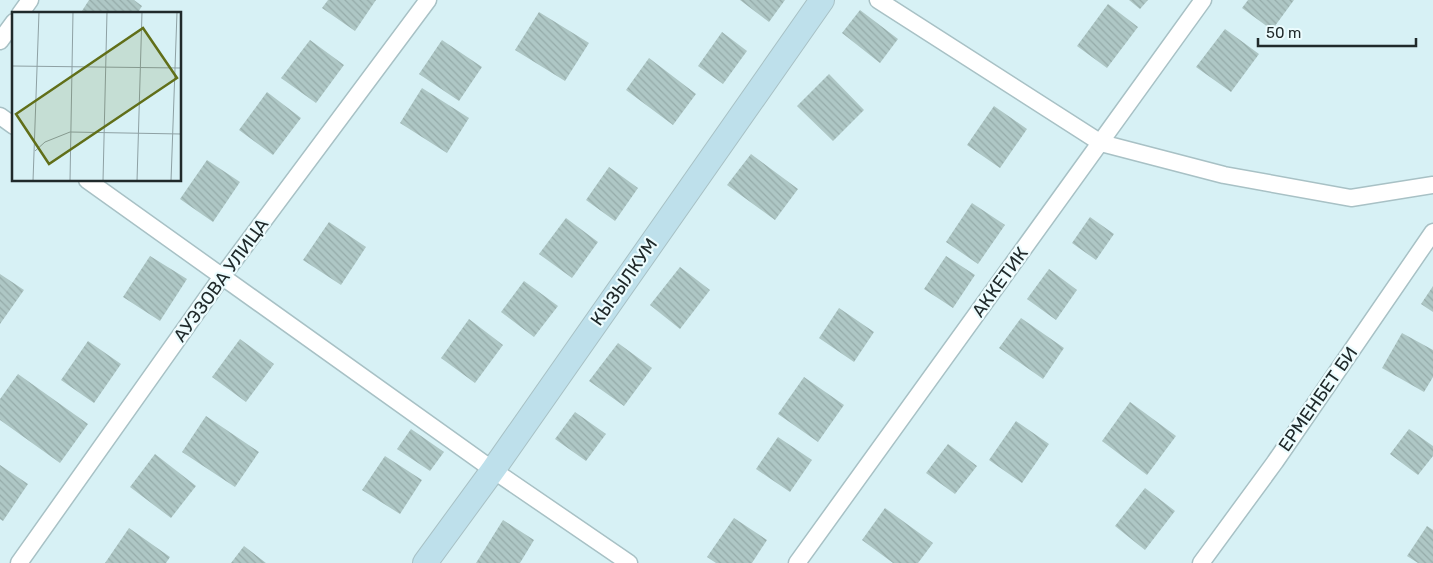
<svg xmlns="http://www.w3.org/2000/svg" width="1433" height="563" font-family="Rubik,sans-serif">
	<defs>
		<pattern id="building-back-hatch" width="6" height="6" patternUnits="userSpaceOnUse" patternTransform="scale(1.25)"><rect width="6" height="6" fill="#aec7c5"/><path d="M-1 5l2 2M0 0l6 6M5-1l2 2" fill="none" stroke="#95aba9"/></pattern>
	</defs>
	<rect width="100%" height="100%" fill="#d7f1f5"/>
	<path fill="url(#building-back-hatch)" d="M89,0H134L142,6L137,14H80Z
		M328,0H376L355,31L322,8Z
		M740,0H785L769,22Z
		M1129,0H1148L1140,9Z
		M1248,0H1294L1272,30L1242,8Z
		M1108,4L1138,27L1107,68L1077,46Z
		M860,10L898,39L880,63L842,33Z
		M539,12L589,43L565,81L515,50Z
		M1225,29L1259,54L1231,92L1196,67Z
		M722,32L747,51L723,84L698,66Z
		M310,40L344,65L316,103L281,78Z
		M442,40L482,67L459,101L419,74Z
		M649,58L696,94L673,125L626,90Z
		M829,74L864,110L833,141L797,106Z
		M422,88L469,118L447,153L400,123Z
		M267,92L301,118L273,155L239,130Z
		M994,106L1027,129L1000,168L967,145Z
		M751,154L798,189L775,220L727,185Z
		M207,160L240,182L213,222L180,199Z
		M609,167L638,188L615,221L586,200Z
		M972,203L1005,225L978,264L946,242Z
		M1090,217L1114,234L1096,260L1072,243Z
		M566,218L598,242L572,278L539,254Z
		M329,222L366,247L341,285L303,260Z
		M150,256L187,279L160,321L123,297Z
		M946,256L975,275L953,308L924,289Z
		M680,267L710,290L680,329L650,305Z
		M1049,269L1077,290L1056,320L1027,299Z
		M0,274L24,290L0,324Z
		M524,281L558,306L534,337L501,312Z
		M1433,286V312L1421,304Z
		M839,308L874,332L854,362L819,338Z
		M1021,318L1064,348L1043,379L999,348Z
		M469,319L503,345L475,383L441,358Z
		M1402,333L1433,350V377L1424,392L1382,368Z
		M240,339L274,364L246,402L212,377Z
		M88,341L121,364L94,403L61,380Z
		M618,343L652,368L624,406L589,381Z
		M18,374L88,424L60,463L0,420V399Z
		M804,377L844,405L818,442L778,414Z
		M1130,402L1176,436L1147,475L1102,441Z
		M575,412L606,434L586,461L555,439Z
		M206,416L259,452L235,487L182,452Z
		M1016,421L1049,444L1022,483L989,460Z
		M411,429L444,452L430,471L397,449Z
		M1409,429L1433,446V456L1418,475L1390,454Z
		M778,437L812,460L790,492L756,469Z
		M948,444L977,466L955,494L926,473Z
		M155,454L196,486L171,518L130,487Z
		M385,456L422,480L400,514L362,490Z
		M0,465L28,484L3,521L0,519Z
		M1145,488L1175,511L1145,550L1115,526Z
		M885,508L933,543L918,563H893L862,540Z
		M734,518L767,540L752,563H716L707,557Z
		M503,520L534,540L520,563H476Z
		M1427,526L1433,530V563H1418L1407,556Z
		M129,528L170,557L166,563H105Z
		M244,546L266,563H231Z"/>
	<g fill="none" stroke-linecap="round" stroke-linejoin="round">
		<g stroke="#a8c1c5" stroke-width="19">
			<path id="street" d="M878,0L1101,143L1224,175L1351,198L1433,185
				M20,14L30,0
				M0,41L14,22
				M0,116L14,126
				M87,180L493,470L629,563
				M19,563L221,278L428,0
				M797,563L1203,0
				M1201,563L1275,462L1433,232"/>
		</g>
		<g stroke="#a8c1c5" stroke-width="26">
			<path id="secondary" d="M425,563L493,470L822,0"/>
		</g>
		<use href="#street" stroke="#fff" stroke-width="16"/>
		<use href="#secondary" stroke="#bee0eb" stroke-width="24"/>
	</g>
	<g text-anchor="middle" stroke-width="4.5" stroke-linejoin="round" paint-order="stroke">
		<g font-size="18" fill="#202a2b" stroke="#ecfcfe">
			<text transform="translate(221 280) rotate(-54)" y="6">АУЭЗОВА УЛИЦА</text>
			<text transform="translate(624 282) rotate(-55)" y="6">КЫЗЫЛКУМ</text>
			<text transform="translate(1000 282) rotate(-54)" y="6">АККЕТИК</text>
			<text transform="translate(1318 399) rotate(-55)" y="6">ЕРМЕНБЕТ БИ</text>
		</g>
	</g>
	<g transform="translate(12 12)">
		<rect width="169" height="169" fill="#d7f1f5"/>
		<path fill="none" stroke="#8ea1a4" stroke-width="1" d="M0,54L169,56M23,139L33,130L58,120L169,122M21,169L27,0M58,169L61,0M91,169L95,0M125,169L130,0M159,169L165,0"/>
		<path fill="#616f19" fill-opacity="0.15" stroke="#616f19" stroke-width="2.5" d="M131,16L165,66L37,152L4,102Z"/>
		<rect width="169" height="169" fill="none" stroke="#202a2b" stroke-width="2.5"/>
	</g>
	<path d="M1258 38v8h158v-8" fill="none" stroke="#202a2b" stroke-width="2.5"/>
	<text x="1266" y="38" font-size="15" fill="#202a2b" stroke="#ecfcfe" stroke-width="4" paint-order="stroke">50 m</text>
</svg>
